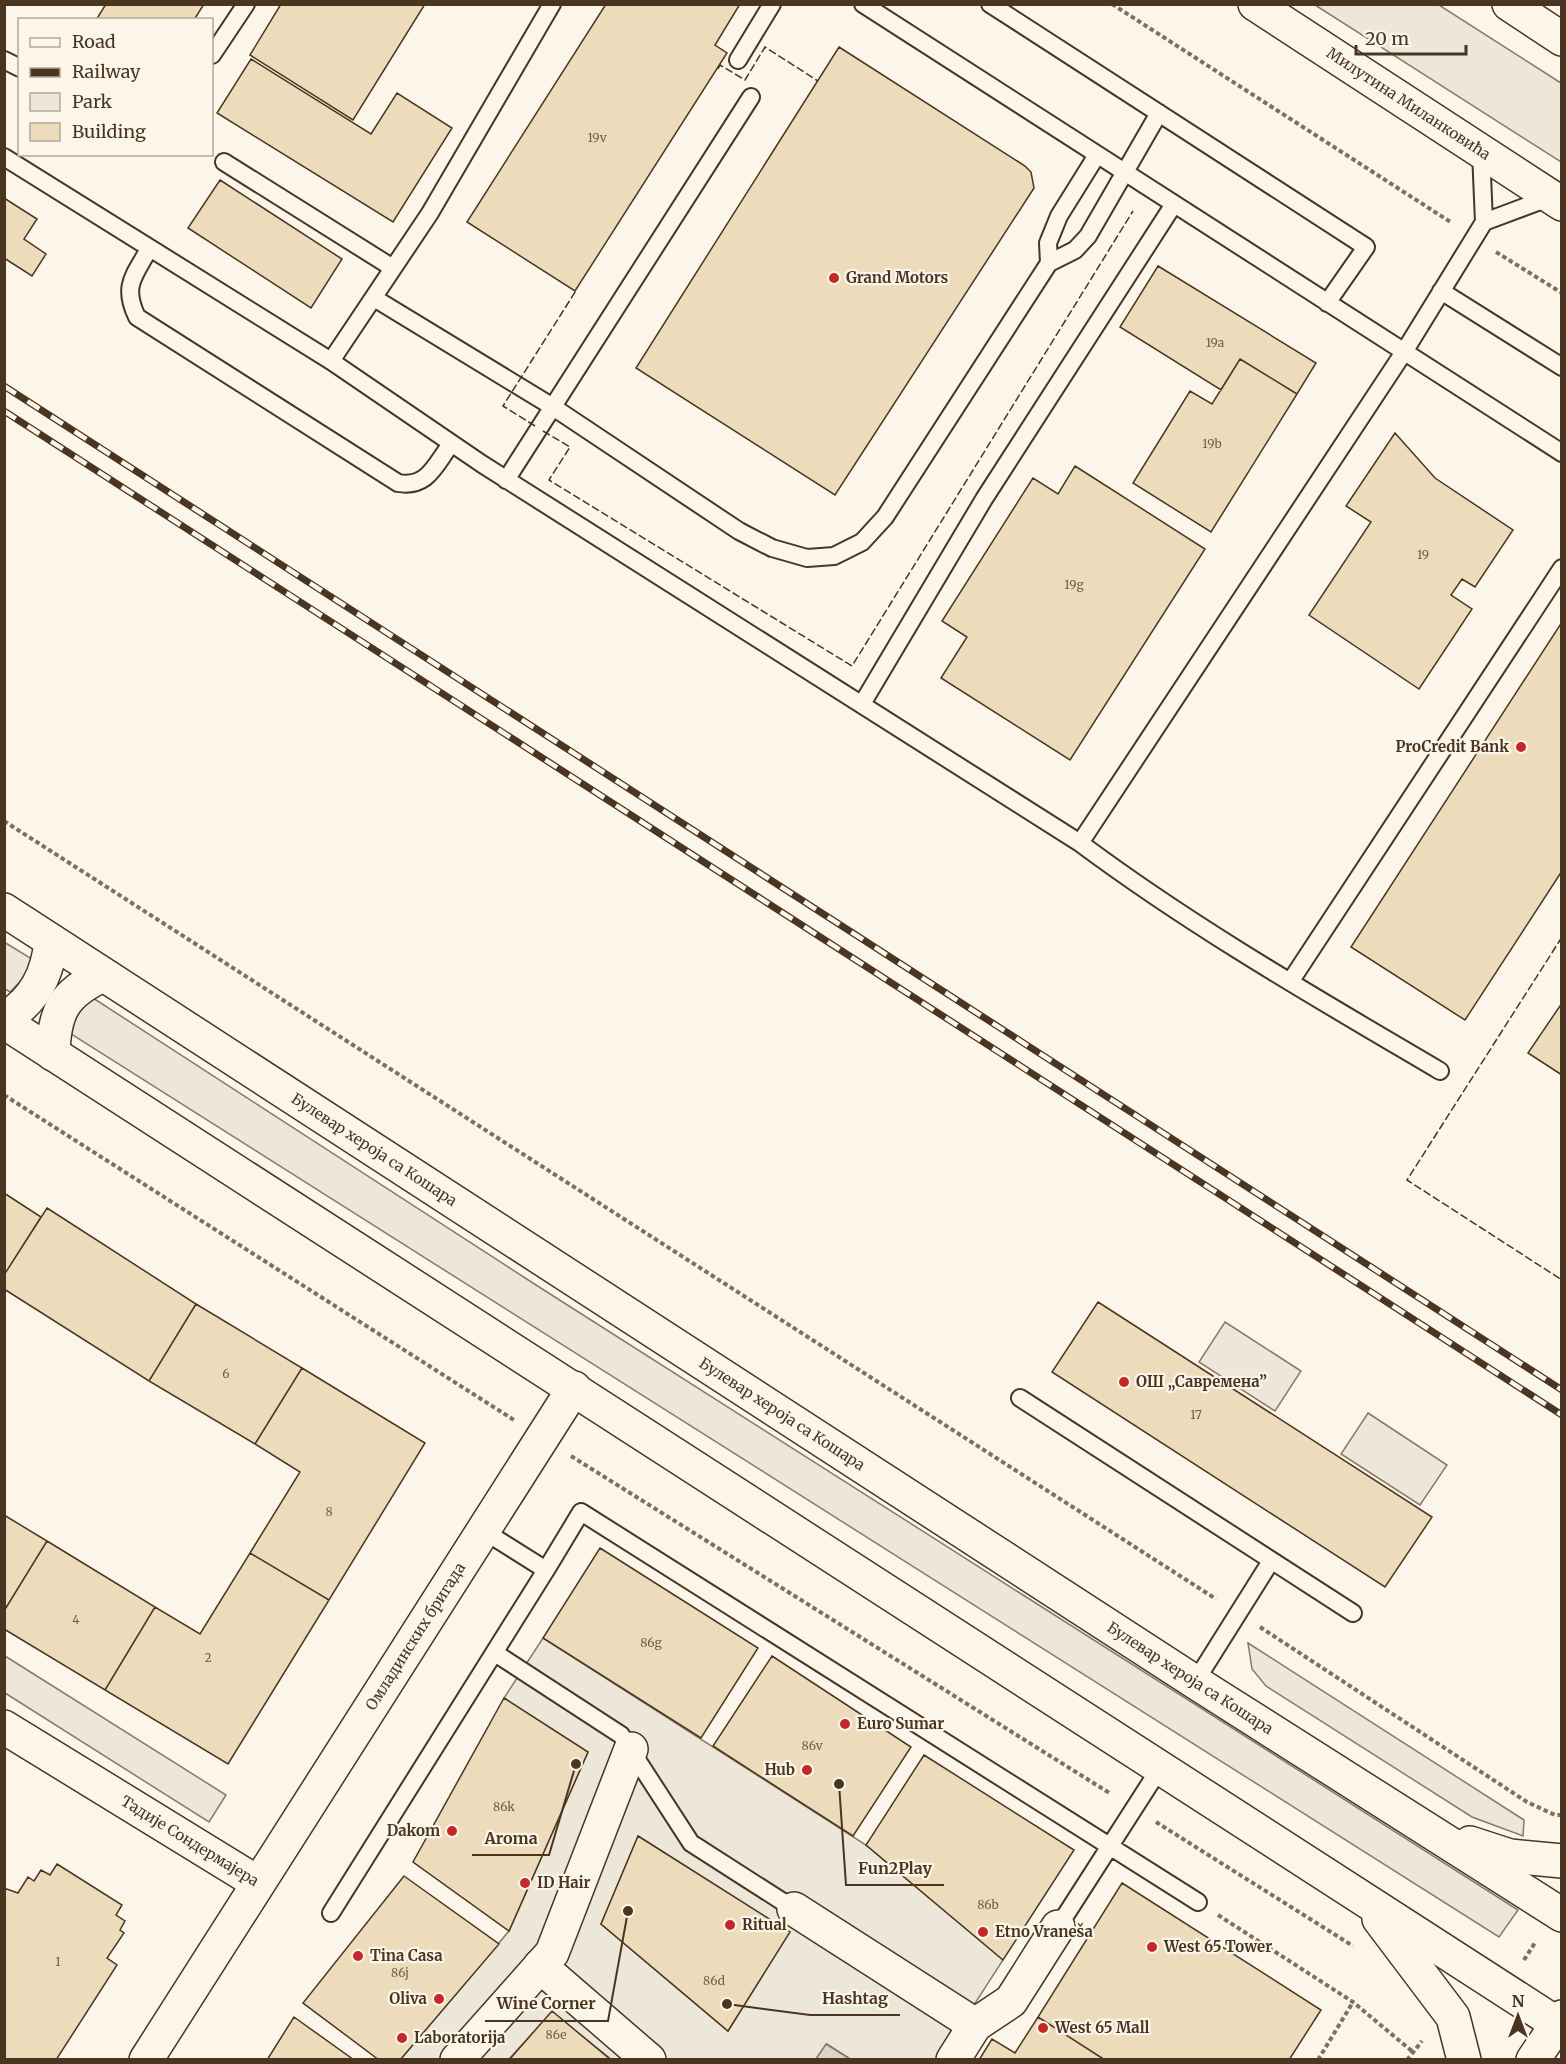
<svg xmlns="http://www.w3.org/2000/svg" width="1566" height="2064" font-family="Merriweather,serif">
	<rect width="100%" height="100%" fill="#fbf6e9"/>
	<path fill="#ede6d9" stroke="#887966" stroke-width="1.5" d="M1315,5H1439L1561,83V162Z
		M4,942L32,959L27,975L10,992L5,989Z
		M93,998L536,1285L1518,1910L1499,1937L71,1034C74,1017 79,1008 93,998Z
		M1225,1322L1301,1371L1275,1411L1199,1362Z
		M1368,1413L1447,1465L1420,1505L1341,1454Z
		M1248,1643L1524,1820L1523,1836L1472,1817L1266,1686L1252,1669Z"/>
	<path fill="#ede7d9" stroke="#887966" stroke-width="1.5" fill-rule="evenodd" d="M543,1638L866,1845L1003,1960L939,2059H850L827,2044L816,2059H611L552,2012L509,2059L400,2060L509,1931L588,1752L504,1698ZM638,1836L789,1932L728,2031L601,1924Z
		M5,1656L226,1795L209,1822L5,1693Z"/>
	<path fill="#dcd4c6" stroke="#887966" stroke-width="1.5" d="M826,2044L850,2059H816Z"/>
	<path fill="#ecdcbc" stroke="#4a3520" stroke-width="1.5" d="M106,4H204L194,20H96Z
		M281,4H425L353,120L250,55Z
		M606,4H740L715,45L727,53L575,291L467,222Z
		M839,47L1025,166L1031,172L1034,188L835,495L636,368Z
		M251,59L371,134L397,93L452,128L393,222L217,113Z
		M220,180L342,259L311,308L188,228Z
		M4,198L37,219L24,239L46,254L32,276L4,258Z
		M1158,266L1316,363L1297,394L1240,359L1221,390L1120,327Z
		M1240,359L1297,394L1211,532L1133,483L1190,391L1212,404Z
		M1395,433L1435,478L1513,530L1475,587L1462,579L1451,595L1472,609L1419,689L1309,615L1371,522L1346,506Z
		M1075,466L1205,549L1070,760L941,678L967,637L942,621L1033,478L1058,494Z
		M1562,622V871L1465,1020L1351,947Z
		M1562,1003V1075L1528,1053Z
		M4,1193L41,1217L4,1275Z
		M47,1208L196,1304L149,1381L4,1289V1275Z
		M1098,1302L1432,1517L1385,1587L1052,1372Z
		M196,1304L302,1368L255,1444L149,1381Z
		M302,1368L425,1443L329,1600L250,1553L300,1472L255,1444Z
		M4,1515L47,1541L4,1611Z
		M47,1541L155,1607L105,1690L4,1629V1611Z
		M600,1548L758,1648L701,1738L543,1638Z
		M250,1553L329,1600L228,1764L105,1690L155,1607L200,1634Z
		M772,1656L911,1747L853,1836L713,1746Z
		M504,1698L588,1752L509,1931L413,1862Z
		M924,1755L1074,1850L1003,1960L866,1845Z
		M638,1836L790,1932L728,2031L601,1924Z
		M57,1864L122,1905L116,1915L125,1921L120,1930L124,1933L107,1958L117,1965L56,2060H4V1888L18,1893L28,1877L34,1881L41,1870L50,1875Z
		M404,1876L499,1944L400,2060H379L303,2003Z
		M1122,1883L1321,2010L1289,2060H1105L1038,2017Z
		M552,2011L611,2060H509Z
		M294,2017L354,2060H267Z
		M1038,2017L1105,2060H979L992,2039L1015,2053Z"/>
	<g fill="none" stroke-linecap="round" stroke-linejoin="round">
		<g stroke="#4a3520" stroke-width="20">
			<path id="lane" d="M863,4L1562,453
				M990,4L1366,247L1327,303
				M212,55L246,4
				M4,60L20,68
				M738,60L772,4
				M4,157L331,361L482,464L1080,843C1194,928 1318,999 1440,1071
				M224,162L393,268
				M1484,222L1551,197
				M149,249C134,276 122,286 137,317L398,483C428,488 435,465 451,444
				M1049,263L1048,243L1059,216L1097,155
				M1441,291L1562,367
				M374,298L553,407L739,531L772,548L807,558L834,556L862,542L885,517L1049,263L1075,250L1088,236L1159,113
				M331,361L430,213L552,4
				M506,480L751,97
				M862,704L984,499L1174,204
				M1080,843L1404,352L1484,222L1481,152
				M1290,982L1562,568
				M1020,1398L1353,1613
				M484,1531L546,1570L581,1512L1198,1902
				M495,1653L621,1735L691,1843L794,1909
				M1195,1682L1271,1561
				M331,1913L546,1570
				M1058,1927L1160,1768"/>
		</g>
		<g stroke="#4a3520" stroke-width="36">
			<g id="street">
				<path id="s1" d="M4,1727L258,1883"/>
				<path d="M794,1909L975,2025"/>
				<path d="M540,1966L649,2060"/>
				<path id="s2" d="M146,2060L574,1388"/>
				<path d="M457,2060L552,1953L631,1749"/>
				<path d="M953,2060L975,2025L1011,2001L1058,1927"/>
			</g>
		</g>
		<g stroke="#4a3520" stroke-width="36">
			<g id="secondary">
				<path id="s3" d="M1255,4L1562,204"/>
				<path d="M1509,4L1562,39"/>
				<path d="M1533,2060L1562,2017"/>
			</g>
		</g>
		<g stroke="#4a3520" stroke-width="36">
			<g id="primary">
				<path id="s4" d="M4,910L1195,1682L1562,1915"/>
				<path d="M4,1019C34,1001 48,975 51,941"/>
				<path d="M4,1022L1562,2027"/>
				<path d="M53,1054C54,1011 64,993 103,975"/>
				<path d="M1470,1843L1510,1856L1562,1861"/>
				<path d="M1379,1919L1453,2017L1464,2060"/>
			</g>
		</g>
		<path stroke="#7f6f5c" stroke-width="4" stroke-dasharray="4.5 3" stroke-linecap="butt" d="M1112,4L1452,223
			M1496,252L1562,293
			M4,821L1216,1599
			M4,1095L514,1420
			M571,1456L1111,1794
			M1260,1627L1527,1802L1555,1815H1562
			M1156,1822L1353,1946
			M1218,1915L1353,2002L1413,2052
			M1524,1960L1536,1941
			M1318,2060L1353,2002
			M1407,2060L1422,2041"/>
		<use href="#lane" stroke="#fbf6e9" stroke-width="16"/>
		<use href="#street" stroke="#fbf6e9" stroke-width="33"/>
		<use href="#secondary" stroke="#fbf6e9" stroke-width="33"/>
		<use href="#primary" stroke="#fbf6e9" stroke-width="33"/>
		<g stroke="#4a3520" stroke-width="7">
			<path id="rail" d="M4,386L1562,1390
				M4,411L1562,1415"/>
		</g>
		<use href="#rail" stroke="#fbf6e9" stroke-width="4.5" stroke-dasharray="14" stroke-linecap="butt"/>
		<path stroke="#4a3520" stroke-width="1.5" stroke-dasharray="8 3" stroke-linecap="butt" d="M718,69L720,65L745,80L765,47L818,81
			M535,426L503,406L577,289
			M543,431L570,447L549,480L852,666L1133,211
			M1562,937L1407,1180L1562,1280"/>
	</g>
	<g fill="#c62828" stroke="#fbf6e9" stroke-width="2">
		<circle cx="834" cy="278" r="6"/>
		<circle cx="1521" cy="747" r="6"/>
		<circle cx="1124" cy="1382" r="6"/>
		<circle cx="845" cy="1724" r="6"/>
		<circle cx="807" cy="1770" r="6"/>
		<circle cx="452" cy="1831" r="6"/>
		<circle cx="525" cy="1883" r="6"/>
		<circle cx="730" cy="1925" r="6"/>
		<circle cx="983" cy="1932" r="6"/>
		<circle cx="1152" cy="1947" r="6"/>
		<circle cx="358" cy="1956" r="6"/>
		<circle cx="439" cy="1999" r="6"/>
		<circle cx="1043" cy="2028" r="6"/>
		<circle cx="402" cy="2038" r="6"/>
	</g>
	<g text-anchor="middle" stroke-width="4.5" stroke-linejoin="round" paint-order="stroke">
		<g font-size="12" fill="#725f47">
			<text x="597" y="142">19v</text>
			<text x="1215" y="347">19a</text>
			<text x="1212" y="448">19b</text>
			<text x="1423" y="559">19</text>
			<text x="1074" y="589">19g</text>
			<text x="226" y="1378">6</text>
			<text x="1196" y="1419">17</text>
			<text x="329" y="1516">8</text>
			<text x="76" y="1624">4</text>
			<text x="651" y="1647">86g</text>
			<text x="208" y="1662">2</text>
			<text x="812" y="1750">86v</text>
			<text x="504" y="1811">86k</text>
			<text x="988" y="1909">86b</text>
			<text x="58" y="1966">1</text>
			<text x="400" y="1977">86j</text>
			<text x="714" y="1985">86d</text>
			<text x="556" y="2039">86e</text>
		</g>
		<g font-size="15" fill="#4a3520" stroke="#fbf6e9">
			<text dy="5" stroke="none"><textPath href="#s3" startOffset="183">Милутина Миланковића</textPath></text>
			<text dy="5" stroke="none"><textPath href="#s4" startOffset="441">Булевар хероја са Кошара</textPath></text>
			<text dy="5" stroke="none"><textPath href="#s4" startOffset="927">Булевар хероја са Кошара</textPath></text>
			<text dy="5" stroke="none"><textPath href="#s2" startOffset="502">Омладинских бригада</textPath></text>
			<text dy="5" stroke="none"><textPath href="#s4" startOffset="1413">Булевар хероја са Кошара</textPath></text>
			<text dy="5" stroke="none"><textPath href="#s1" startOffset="218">Тадије Сондермајера</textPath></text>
		</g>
		<g font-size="15" font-weight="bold" fill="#4a3520" stroke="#fbf6e9" text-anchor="start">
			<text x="846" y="283">Grand Motors</text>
			<text x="1509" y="752" text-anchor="end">ProCredit Bank</text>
			<text x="1136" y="1387">ОШ „Савремена”</text>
			<text x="857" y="1729">Euro Sumar</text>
			<text x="795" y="1775" text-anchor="end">Hub</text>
			<text x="440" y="1836" text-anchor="end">Dakom</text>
			<text x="537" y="1888">ID Hair</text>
			<text x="742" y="1930">Ritual</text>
			<text x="995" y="1937">Etno Vraneša</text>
			<text x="1164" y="1952">West 65 Tower</text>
			<text x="370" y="1961">Tina Casa</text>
			<text x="427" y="2004" text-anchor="end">Oliva</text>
			<text x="1055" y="2033">West 65 Mall</text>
			<text x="414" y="2043">Laboratorija</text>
		</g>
	</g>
	<path fill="none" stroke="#4a3520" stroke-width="2" d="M576 1764L549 1855H472M839 1784L846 1885H944M727 2004L810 2015H900M628 1911L608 2021H485"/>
	<g fill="#4a3520" stroke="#fbf6e9" stroke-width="2">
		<circle cx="576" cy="1764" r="6"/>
		<circle cx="839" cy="1784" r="6"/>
		<circle cx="727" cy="2004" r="6"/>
		<circle cx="628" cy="1911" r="6"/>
	</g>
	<g font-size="16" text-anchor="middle" font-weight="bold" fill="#4a3520" stroke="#fbf6e9" stroke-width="4.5" stroke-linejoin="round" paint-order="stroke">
		<text x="511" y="1844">Aroma</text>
		<text x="895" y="1874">Fun2Play</text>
		<text x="855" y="2004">Hashtag</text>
		<text x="546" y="2009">Wine Corner</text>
	</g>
	<rect width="1566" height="2064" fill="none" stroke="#4a3520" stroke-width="12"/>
	<rect x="18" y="18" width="195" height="138" fill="#fbf6e9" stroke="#b4a999" stroke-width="1.5"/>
	<rect x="30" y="38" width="30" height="9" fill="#fbf6e9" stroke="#b4a999" stroke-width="1.5"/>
	<text x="72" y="48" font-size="18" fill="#4a3520">Road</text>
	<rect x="30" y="68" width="30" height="9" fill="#4a3520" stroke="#b4a999" stroke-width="1.5"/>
	<text x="72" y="78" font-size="18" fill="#4a3520">Railway</text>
	<rect x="30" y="93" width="30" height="18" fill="#ede6d9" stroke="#b4a999" stroke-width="1.5"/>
	<text x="72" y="108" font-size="18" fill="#4a3520">Park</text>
	<rect x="30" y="123" width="30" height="18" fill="#ecdcbc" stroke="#b4a999" stroke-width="1.5"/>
	<text x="72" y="138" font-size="18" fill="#4a3520">Building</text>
	<g transform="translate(1518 2016)" stroke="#fbf6e9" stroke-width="4.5" paint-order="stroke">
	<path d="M0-4.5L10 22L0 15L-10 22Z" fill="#4a3520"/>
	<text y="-9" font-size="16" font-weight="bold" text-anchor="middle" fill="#4a3520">N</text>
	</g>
	<path d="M1356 45v9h110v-9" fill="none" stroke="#4a3520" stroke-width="3"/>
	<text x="1365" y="45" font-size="18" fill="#4a3520" stroke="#fbf6e9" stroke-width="4.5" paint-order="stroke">20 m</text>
</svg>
